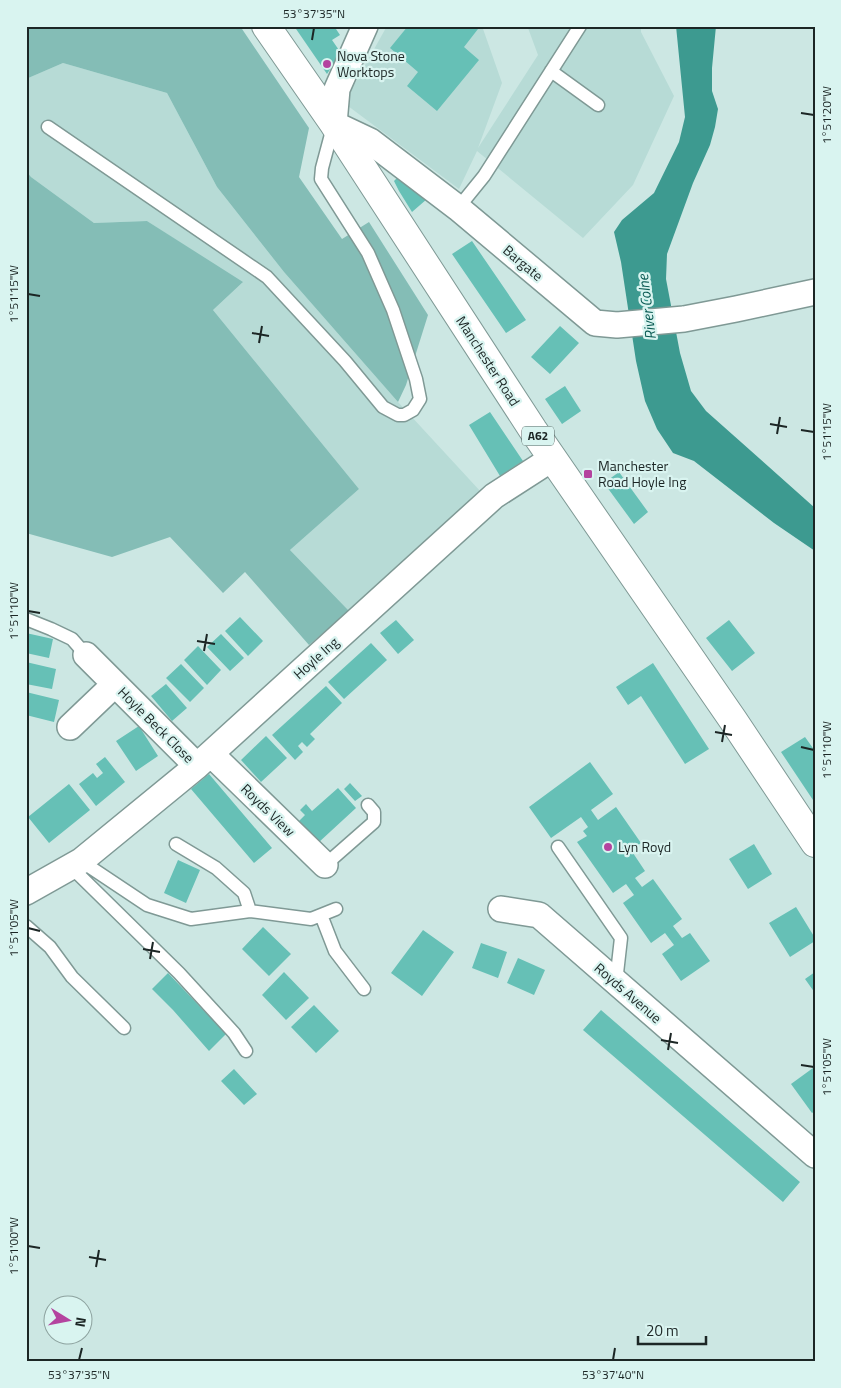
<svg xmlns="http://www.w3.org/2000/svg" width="841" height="1388" font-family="'Titillium Web',sans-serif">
	<rect width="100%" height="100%" fill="#cce7e3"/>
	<path fill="#b7dbd6" d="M387,26H482L502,83L478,148L538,55L528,28L529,26H641V32L674,96L633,185L583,238L477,151L459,189L344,103Z
		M63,63L167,93L217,187L284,272L398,402L481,492L349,611L290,550L359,489L213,310L242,283L147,221L94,223L31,177L26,171V79Z"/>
	<path fill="#84bdb6" d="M26,26H240L309,128L299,177L342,239L369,222L428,315L406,385L398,402L284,272L217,187L167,93L63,63L26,79Z
		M26,171L31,177L94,223L147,221L243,282L213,310L359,489L290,550L349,611L309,645L245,572L223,593L170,537L112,557L26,533Z"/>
	<path fill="#3d9a90" d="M676,26H716L712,68V91L718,109L715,127L710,145L693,183L667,254L666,279L680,353L691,391L706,411L815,508V551L774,523L694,461L673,453L657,429L645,401L636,361L621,262L614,232L622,220L654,193L679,142L685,117Z"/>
	<path fill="#66c0b6" d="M294,26H334L340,35L332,40L341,53L327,74Z
		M408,26H475L478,29L464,47L479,60L437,111L407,86L418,72L390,48Z
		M398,177L427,199L412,212L399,191L394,181Z
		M472,241L526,320L506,333L452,254Z
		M560,326L579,343L550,374L531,357Z
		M565,386L581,411L562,424L545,399Z
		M490,412L523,461L500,476L469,425Z
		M619,472L648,512L634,524L604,483Z
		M240,617L263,641L248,656L225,631Z
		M396,620L414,640L398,654L380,633Z
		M729,620L755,653L732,671L706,638Z
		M26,633L53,639L49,658L26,653Z
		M221,634L244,658L230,671L207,647Z
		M371,643L387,660L344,699L328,682Z
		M198,646L221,670L207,685L184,660Z
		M26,662L56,669L52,689L26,684Z
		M653,663L709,749L685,764L641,696L628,705L616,687Z
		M181,664L204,688L190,702L166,678Z
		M166,684L187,708L172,721L151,696Z
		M326,686L342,703L310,734L315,739L307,747L302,742L298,746L303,752L295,760L272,735Z
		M26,692L59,700L54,722L26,715Z
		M139,726L158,756L136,771L116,741Z
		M266,736L287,758L261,782L241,760Z
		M805,737L815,751V803L781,752Z
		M105,757L125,782L96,806L79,784L93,773L97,778L103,773L96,764Z
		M590,762L613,794L591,810L598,820L616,807L641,843L631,850L645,871L635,878L642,887L653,879L682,919L673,926L682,938L690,933L710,961L681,981L662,954L674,945L665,933L651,943L623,903L634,895L626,884L613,893L577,842L587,836L583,831L588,827L581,817L551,838L529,807Z
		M209,774L272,848L254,863L191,789Z
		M350,783L362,796L355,801L344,789Z
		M69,784L90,810L49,843L28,817Z
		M338,788L356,808L318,843L298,822L305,815L300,810L306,804L312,811Z
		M754,844L772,874L748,889L729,859Z
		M178,860L200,870L186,903L164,893Z
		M796,907L815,938V941L790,957L769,923Z
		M263,927L291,954L269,976L242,949Z
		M423,930L454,952L422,996L391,973Z
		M481,943L507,952L498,978L472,968Z
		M518,958L545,970L534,995L507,983Z
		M284,972L309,998L286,1020L262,995Z
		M815,972V993L805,979Z
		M168,973L226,1034L209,1051L173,1010L152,989Z
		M314,1005L339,1031L316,1053L291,1027Z
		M601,1010L800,1182L783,1202L583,1030Z
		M813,1068L815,1070V1111L812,1113L791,1084Z
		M234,1069L257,1094L244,1105L221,1081Z"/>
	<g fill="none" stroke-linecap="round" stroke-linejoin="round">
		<g stroke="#7f9995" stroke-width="15">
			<path id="lane" d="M551,71L598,105
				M48,127L267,277L345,361L383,407L398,415H404L413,410L420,399L416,379L393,310L368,253L321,179L322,168L333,127
				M458,208L484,176L580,26
				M26,619L51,629L72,639L86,655
				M176,844L216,868L244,893L250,911
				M558,847L621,938L616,982
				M81,861L147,905L191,919L250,911L311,919L336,909
				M325,865L374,822V812L368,805
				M71,867L179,973L234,1033L246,1051
				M321,915L335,951L364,989
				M26,926L50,947L72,977L124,1028"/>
		</g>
		<g stroke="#7f9995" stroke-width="28">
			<path id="street" d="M365,26L337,89L334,124L370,141L458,208L595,323L617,325L684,319L736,309L815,292
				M86,655L197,766
				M70,727L114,685
				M211,754L325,865
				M26,892L81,861L197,766L494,496L553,458
				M501,909L539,915L815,1155"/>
		</g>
		<g stroke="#7f9995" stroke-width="30">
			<path id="primary" d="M266,26L334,124L533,430L733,720L815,843"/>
		</g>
		<use href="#lane" stroke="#fff" stroke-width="12"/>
		<use href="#street" stroke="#fff" stroke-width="25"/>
		<use href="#primary" stroke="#fff" stroke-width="28"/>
	</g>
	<path fill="none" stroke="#1c2625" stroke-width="2" d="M312,40L314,28M801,113L814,115M28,294L40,296M252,333L269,336M259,343L262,326M770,424L787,427M801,430L814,432M777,434L780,417M28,611L40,613M197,641L215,644M204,651L207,634M715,732L732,735M722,742L725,725M801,747L814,750M28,928L40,931M143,949L160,952M150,959L153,942M661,1040L678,1043M668,1050L671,1033M801,1065L814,1067M28,1246L40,1248M89,1257L106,1260M96,1267L99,1250M79,1360L82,1348M613,1360L615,1348"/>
	<g fill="#b4439f" stroke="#d9f4f0" stroke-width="2">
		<circle cx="327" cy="64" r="5"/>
		<rect x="583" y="469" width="10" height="10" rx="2.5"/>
		<circle cx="608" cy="847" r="5"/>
	</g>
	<g text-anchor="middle" stroke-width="4.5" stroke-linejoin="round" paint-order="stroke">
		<rect fill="#d9f4f0" stroke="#556462" stroke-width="1" x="522" y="426.5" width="32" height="19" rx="4"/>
		<g font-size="12" font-weight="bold" fill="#1c2625">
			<text x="538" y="440">A62</text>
		</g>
		<g font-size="14" fill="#1c2625" stroke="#d9f4f0" text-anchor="start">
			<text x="337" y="61">Nova Stone<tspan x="337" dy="16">Worktops</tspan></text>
			<text x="598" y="471">Manchester<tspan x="598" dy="16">Road Hoyle Ing</tspan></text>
			<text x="618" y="852">Lyn Royd</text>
		</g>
		<g font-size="14" fill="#1c2625" stroke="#d9f4f0">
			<text transform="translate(523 263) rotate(40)" y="5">Bargate</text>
			<text transform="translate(488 361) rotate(57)" y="5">Manchester Road</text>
			<text transform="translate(316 658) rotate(-42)" y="5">Hoyle Ing</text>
			<text transform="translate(156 725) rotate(45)" y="5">Hoyle Beck Close</text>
			<text transform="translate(268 810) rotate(44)" y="5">Royds View</text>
			<text transform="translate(628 993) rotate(41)" y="5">Royds Avenue</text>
		</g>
		<g font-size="15" font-style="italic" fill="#0a5a53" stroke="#d9f4f0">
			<text transform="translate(647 307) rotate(-97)" y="5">River Colne</text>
		</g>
	</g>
	<rect width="841" height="1388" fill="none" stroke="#d9f4f0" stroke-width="55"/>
	<g transform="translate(68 1320) rotate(100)"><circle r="24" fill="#d9f4f0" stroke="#8da29f"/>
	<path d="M0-4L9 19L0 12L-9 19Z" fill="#b4439f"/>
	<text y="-8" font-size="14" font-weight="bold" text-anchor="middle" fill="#1c2625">N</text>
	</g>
	<path d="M638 1336v8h68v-8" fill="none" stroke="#1c2625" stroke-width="2.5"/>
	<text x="646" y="1336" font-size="15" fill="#1c2625" stroke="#d9f4f0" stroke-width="4" paint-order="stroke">20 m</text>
	<rect x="28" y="28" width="786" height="1332" fill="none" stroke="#1c2625" stroke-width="2"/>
	<g font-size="12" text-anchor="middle" fill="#1c2625">
		<text x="314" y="18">53°37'35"N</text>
		<text transform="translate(827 115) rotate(-90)" y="4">1°51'20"W</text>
		<text transform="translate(14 294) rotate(-90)" y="4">1°51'15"W</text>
		<text transform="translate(827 432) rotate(-90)" y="4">1°51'15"W</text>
		<text transform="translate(14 611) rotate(-90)" y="4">1°51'10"W</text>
		<text transform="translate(827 750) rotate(-90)" y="4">1°51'10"W</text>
		<text transform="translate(14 928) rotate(-90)" y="4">1°51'05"W</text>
		<text transform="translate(827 1067) rotate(-90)" y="4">1°51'05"W</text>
		<text transform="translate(14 1246) rotate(-90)" y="4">1°51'00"W</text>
		<text x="79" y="1379">53°37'35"N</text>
		<text x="613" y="1379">53°37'40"N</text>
	</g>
</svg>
